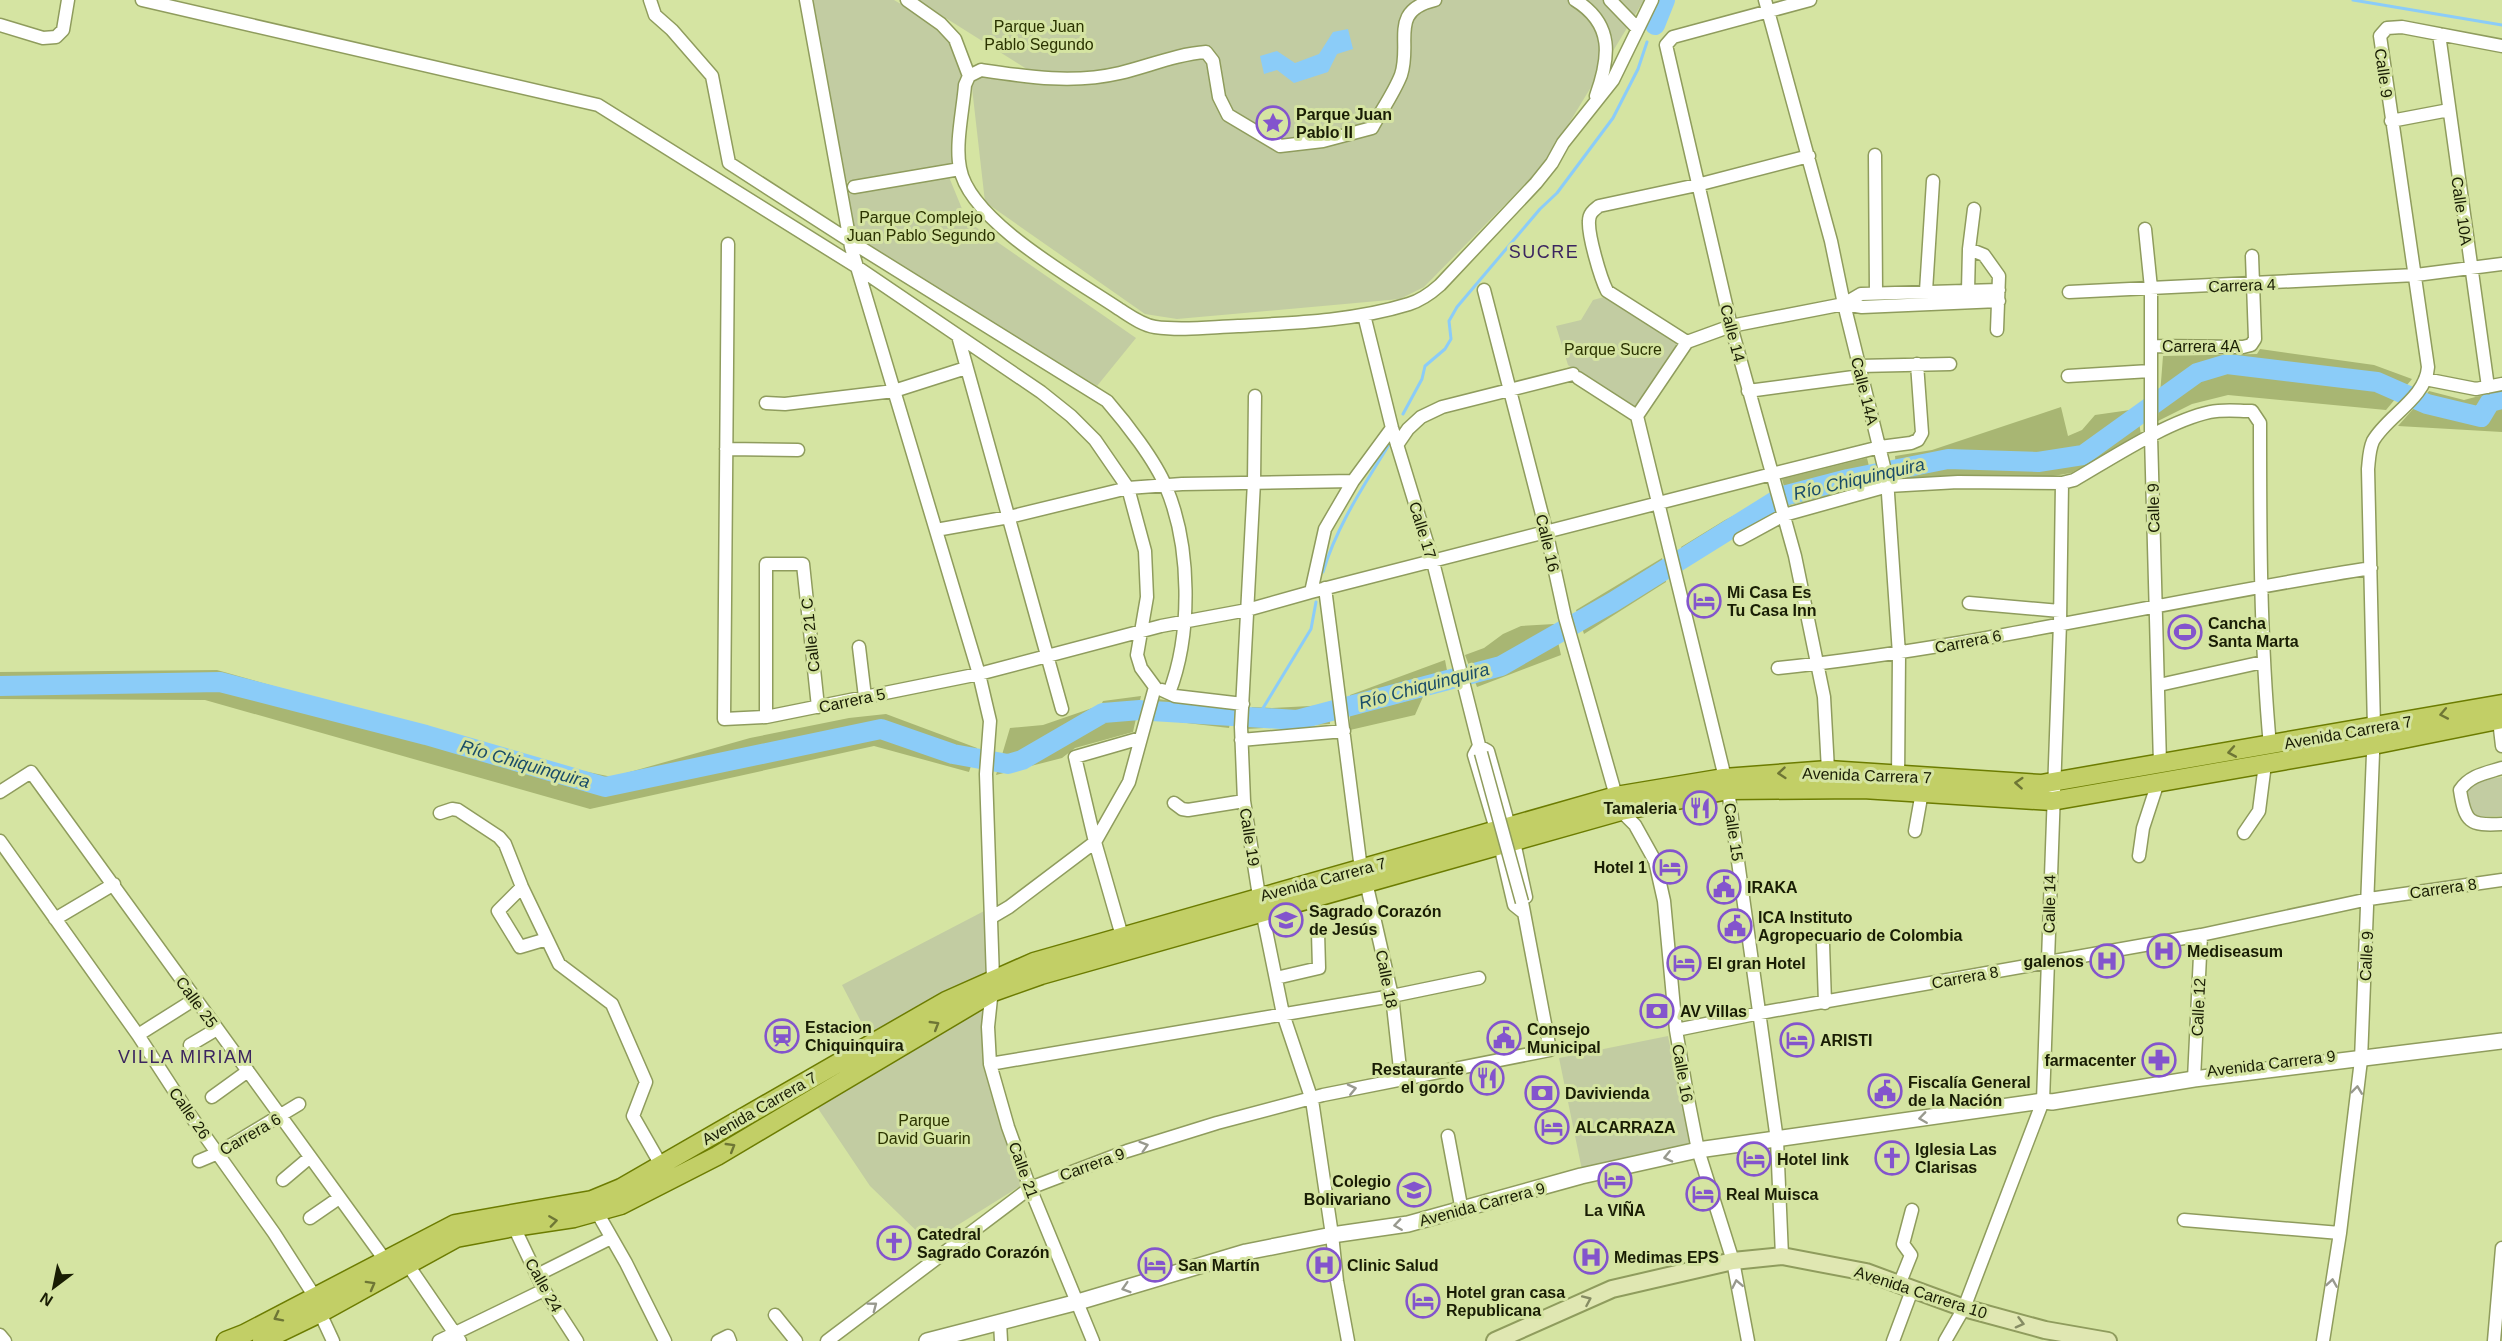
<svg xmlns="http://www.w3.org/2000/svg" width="2502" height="1341" font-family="Helvetica,sans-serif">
	<rect width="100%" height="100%" fill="#d5e4a2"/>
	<path fill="#c2cca2" d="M813,0H894L939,27L952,42L964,74L953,163L846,182Z
		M917,0H1644L1543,166L1424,287L1400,299L1177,319L1145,314L985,202L971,79L1030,71Z
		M949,177L967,221L1136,338L1097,386L857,240L846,194Z
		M1604,297L1678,344L1635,409L1573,369L1568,365L1556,326L1581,320L1593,300Z
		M2502,777V816L2473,817L2463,789L2468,782Z
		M988,909L989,974L869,1037L842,985Z
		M987,995L989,1080L1022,1185L929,1243L870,1186L817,1107Z
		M1668,1036L1691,1148L1582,1170L1559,1058Z"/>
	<path fill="#a8b673" d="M2260,349L2374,365L2412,379L2386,410L2228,395L2192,404L2158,421L2163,356L2257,354Z
		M2502,390V432L2398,426L2429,391L2464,400Z
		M2061,407L2068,436L2082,430L2095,415L2137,409L2141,435L2071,473L2053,476L1897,478L1895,456L1932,450Z
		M1867,458L1873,483L1789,505L1782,479Z
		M1768,498L1774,512L1685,568L1681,547L1725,520Z
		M1662,558L1666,582L1584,634L1576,610Z
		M1554,624L1561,655L1477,687L1465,655L1484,648L1503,634L1521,626Z
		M1445,660L1450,686L1423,697L1415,715L1350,730V695Z
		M217,670L540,762L612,777L750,738L849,718L886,714L977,748L969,772L874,746L590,809L205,700L0,699V672Z
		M1141,696L1133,732L1075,748L1062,758L996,775L1010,728L1043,725L1101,705L1103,701Z
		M1158,699L1233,709L1229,728L1153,719Z
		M1329,705L1330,724L1247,729L1252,707L1272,708Z"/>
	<path fill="#8bccf8" d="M1348,29L1353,49L1337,54L1328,72L1294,83L1277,70L1264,74L1260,56L1277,51L1295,63L1319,54L1333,32Z"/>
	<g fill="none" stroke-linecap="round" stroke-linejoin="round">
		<path stroke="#8bccf8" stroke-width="3" d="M2353,0L2502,25
			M1403,414L1422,379L1425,366L1445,349L1451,339L1449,321L1457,307L1540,209L1557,193L1613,118L1638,69L1647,42
			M1323,572C1337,525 1365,484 1390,443
			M1257,718L1311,629L1316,602"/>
		<path stroke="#8bccf8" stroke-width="20" d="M1655,25L1665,0
			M0,686L220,682L426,735L605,787L881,729L953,754L1008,764L1022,760L1103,713L1140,710
			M1152,711L1297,720L1501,666L1613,602L1783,496L1848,479L1948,459L2038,462L2083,455L2197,373L2227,364L2377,382L2427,404L2481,417L2490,402L2502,399"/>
		<g stroke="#8f9c5d" stroke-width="15">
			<path id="minor" d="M142,0L598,105L857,267L1041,392L1071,416L1095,440L1128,488L1145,551L1147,597L1137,655L1141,668L1155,687L1129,782L1095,842L1009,907L992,917
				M650,0L655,15L672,30L712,76L729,163L850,241L1107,401C1126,423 1155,460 1166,487C1191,546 1192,634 1169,693
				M806,0L851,247L979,674L990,721L986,774L993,979L988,1027L990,1064L1008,1127L1030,1188L1093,1341
				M907,0L941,24L955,39L969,76
				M1435,0C1388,11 1412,42 1401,75C1394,93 1381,111 1372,128L1323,141L1280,146L1228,115L1219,97L1213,61L1206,52C1177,54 1149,66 1120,73C1073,84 1028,77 981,70L969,76L965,85C963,110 955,145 960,168C969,221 1076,280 1119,309C1130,316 1142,325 1155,327C1182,331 1211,327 1238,326C1295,323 1354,321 1409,304C1422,300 1431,293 1440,285L1536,183L1552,163L1563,143L1613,80L1652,0
				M1575,0C1614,24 1610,57 1596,96
				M1610,0L1638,29
				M1765,0L1831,241L1844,304L1887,479L1899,654L1898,781
				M1810,0L1673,37L1666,45L1731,326L1795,556L1824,697L1828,770
				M0,25L43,38L56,37L63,30L68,0
				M2439,34L2488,387
				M2391,121L2449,110
				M1875,155L1876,293
				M854,187L960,169
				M2145,229L2151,288V436L2160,764
				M728,244L724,719L766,717L979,674L1161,626L1247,610L1311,592L1772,474L1880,447L1911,443L1918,440L1922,433L1917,364
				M1969,249L1984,255L1999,276L1997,330
				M1484,290L1546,530L1565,617L1616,796
				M1926,291L1933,181
				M1968,291L1969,249L1974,209
				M2069,292L2416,275L2502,264
				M1844,304L1861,294L1999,290
				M1364,315L1392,428L1433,562L1481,753
				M958,336L1062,709
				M1687,342L1607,291C1600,277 1588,235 1589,221C1589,213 1594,210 1599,206L1697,185L1809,156
				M2151,346L2243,347L2251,345L2255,339L2252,256
				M1859,366L1950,364
				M2068,376L2150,371
				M1578,378L1637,416
				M2425,379L2476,389L2502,384
				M1748,391L1861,376
				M1255,396L1254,482L1241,727L1244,801L1259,896L1283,1014L1312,1100L1332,1235L1337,1281L1348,1341
				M766,403L785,404L894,391L966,368
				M1637,416L1728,790L1777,1140L1782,1256
				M1637,416L1687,342L1731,326L1844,304L1862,307L1999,301
				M1397,445L1408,429L1421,417L1442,407L1573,374
				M726,449L798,450
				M936,530L1009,517L1128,488L1182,484L1353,481
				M1740,539L1784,515L1888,486L1958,482L2062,483L2074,480C2112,458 2168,421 2210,412C2224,409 2238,411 2252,411L2260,423C2260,532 2260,637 2270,746
				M1325,588L1361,869
				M1311,592L1325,529L1353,481L1392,428
				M1969,603L2060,611
				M859,647L865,697
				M1778,668C1978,647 2173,599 2371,568
				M2159,685L2263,662
				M1162,690L1175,696L1243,704
				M766,717V564H803L818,707
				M2499,720L2502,746
				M1241,740L1344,731
				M2502,768C2486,773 2470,775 2460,790C2465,822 2469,826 2502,824
				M0,792L31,772L385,1260
				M1174,803L1182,809L1188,810L1244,801
				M1621,811L1635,825L1655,861L1664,901L1676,1030L1687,1094L1698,1150L1733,1261L1748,1341
				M440,813L452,809L458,810L499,837L505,844L522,887L559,964L612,1004L646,1082L633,1116L661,1165
				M1496,829L1474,755L1479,746L1488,751L1509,826
				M1915,831L1922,792
				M2244,833L2259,811L2265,764
				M0,841L138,1035L188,1112L274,1233L315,1297
				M1514,842L1526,897
				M1500,845L1514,905L1524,913
				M2139,856L2143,828L2158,782
				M1366,882L1392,996L1401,1078
				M522,887L498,911L520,947L547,939
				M55,919L114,884
				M1122,936L1095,842L1075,757L1141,738
				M1823,944L1825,1003
				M1276,978L1319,968L1318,932
				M1676,1030L1760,1013L2201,935L2369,899L2502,880
				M138,1035L195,999
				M190,1045L217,1029
				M990,1064L1392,996L1479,978
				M2194,1079L2201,935
				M212,1097L248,1071
				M1448,1136L1462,1211
				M199,1161L218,1153L299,1104
				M283,1180L309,1158
				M594,1207L626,1263L665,1341
				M310,1218L339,1198
				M2184,1220L2340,1233
				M514,1227L544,1290L577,1341
				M408,1265L460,1341
				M537,1275L611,1238
				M1899,1285L1911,1255L1903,1244L1912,1210
				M320,1313L333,1341
				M775,1315L796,1341
				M1000,1322L1001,1341
				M0,1335L5,1341
				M439,1341L544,1290
				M718,1341L728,1336L730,1341
				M827,1341L1030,1188L1127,1151L1217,1123L1323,1095L1550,1050L1522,902
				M1893,1341L1912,1290
				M1945,1341L1964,1308L2043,1101L2060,623L2062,483
				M2323,1341L2340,1233L2361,1060L2374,728L2368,469C2369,460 2369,450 2373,441C2387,416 2426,398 2428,367L2380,36L2387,28L2402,27L2502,46
				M2494,1341L2502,1248"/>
		</g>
		<g stroke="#8f9c5d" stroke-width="18">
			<path id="tertiary" d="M927,1341L1078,1302L1246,1252L1332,1235L1408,1224L1581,1176L1698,1150L2043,1101L2052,1102L2194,1079L2502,1041"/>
		</g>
		<g stroke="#8f9c5d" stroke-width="20">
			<path id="secondary" d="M1495,1341L1612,1289L1733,1261L1782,1256L1866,1272L1964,1308L2045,1330L2108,1341"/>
		</g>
		<g stroke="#6c7c01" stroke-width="21">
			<path id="primary" d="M226,1341L244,1334L455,1224L592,1200L621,1188L946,1001L1034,962L1616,796L1724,778L1828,770L2041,784L2502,704
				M262,1341L320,1313L456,1238L514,1227L574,1218L621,1205L717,1156L993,992L1041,975L1621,811L1728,790L1863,789L2052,801L2373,745L2502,719"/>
		</g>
		<use href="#minor" stroke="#fff" stroke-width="12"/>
		<use href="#tertiary" stroke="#fff" stroke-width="15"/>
		<use href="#secondary" stroke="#e0e7b2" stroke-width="16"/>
		<use href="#primary" stroke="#c2cf66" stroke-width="18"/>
		<g stroke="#8f9c5d" stroke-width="15" stroke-linecap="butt">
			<path id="minor-bridge" d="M1481,753L1522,902"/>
		</g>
		<use href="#minor-bridge" stroke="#fff" stroke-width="12"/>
	</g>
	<defs><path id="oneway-chevron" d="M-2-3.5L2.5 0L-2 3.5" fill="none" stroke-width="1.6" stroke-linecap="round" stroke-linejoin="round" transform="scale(1.5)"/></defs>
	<g stroke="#6e7635">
		<use href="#oneway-chevron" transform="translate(2444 714) rotate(169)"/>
		<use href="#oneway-chevron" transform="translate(2232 752) rotate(170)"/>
		<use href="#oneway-chevron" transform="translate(1782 773) rotate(175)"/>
		<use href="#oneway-chevron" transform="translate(2019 783) rotate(-176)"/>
		<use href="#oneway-chevron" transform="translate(935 1025) rotate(-31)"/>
		<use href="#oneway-chevron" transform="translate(731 1147) rotate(-31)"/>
		<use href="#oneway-chevron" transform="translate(553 1221) rotate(-8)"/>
		<use href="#oneway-chevron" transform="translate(371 1285) rotate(-29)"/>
		<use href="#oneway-chevron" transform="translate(278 1317) rotate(153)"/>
	</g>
	<g stroke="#98998e">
		<use href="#oneway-chevron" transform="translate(1352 1089) rotate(-13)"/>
		<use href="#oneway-chevron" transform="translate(2357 1090) rotate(-83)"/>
		<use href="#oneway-chevron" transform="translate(1923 1118) rotate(172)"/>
		<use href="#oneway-chevron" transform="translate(1144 1146) rotate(-17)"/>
		<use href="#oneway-chevron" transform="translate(1668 1157) rotate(167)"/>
		<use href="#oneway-chevron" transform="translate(1398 1225) rotate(172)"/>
		<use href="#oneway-chevron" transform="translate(2332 1283) rotate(-81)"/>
		<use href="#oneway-chevron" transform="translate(1737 1284) rotate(-101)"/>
		<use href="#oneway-chevron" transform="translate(1126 1288) rotate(163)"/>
		<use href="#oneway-chevron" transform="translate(873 1306) rotate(-37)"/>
	</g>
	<g stroke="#868c64">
		<use href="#oneway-chevron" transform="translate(1587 1300) rotate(-24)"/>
		<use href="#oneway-chevron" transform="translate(2020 1323) rotate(15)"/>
	</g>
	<defs>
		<g id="sight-ring" transform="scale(1.725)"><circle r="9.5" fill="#d5e4a2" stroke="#8354cd" stroke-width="1.5"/><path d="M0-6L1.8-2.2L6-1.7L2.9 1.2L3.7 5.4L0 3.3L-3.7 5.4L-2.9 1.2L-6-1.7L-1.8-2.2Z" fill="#8354cd"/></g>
		<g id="hotel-ring" transform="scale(1.725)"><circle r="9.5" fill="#d5e4a2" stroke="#8354cd" stroke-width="1.5"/><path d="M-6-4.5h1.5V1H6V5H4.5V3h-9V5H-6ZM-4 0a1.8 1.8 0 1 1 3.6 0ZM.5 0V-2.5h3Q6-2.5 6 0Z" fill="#8354cd"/></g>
		<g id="stadium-ring" transform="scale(1.725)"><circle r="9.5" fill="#d5e4a2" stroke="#8354cd" stroke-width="1.5"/><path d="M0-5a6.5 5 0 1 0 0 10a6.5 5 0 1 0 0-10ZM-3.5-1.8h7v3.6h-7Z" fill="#8354cd"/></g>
		<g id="restaurant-ring" transform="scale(1.725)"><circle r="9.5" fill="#d5e4a2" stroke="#8354cd" stroke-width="1.5"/><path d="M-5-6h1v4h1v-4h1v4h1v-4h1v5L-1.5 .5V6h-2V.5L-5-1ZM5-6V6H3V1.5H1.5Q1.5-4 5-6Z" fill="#8354cd"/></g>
		<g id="civic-ring" transform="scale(1.725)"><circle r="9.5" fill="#d5e4a2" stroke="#8354cd" stroke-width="1.5"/><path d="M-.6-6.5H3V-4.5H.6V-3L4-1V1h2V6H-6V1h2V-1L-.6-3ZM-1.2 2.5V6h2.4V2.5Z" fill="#8354cd"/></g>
		<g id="school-ring" transform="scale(1.725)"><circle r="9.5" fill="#d5e4a2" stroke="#8354cd" stroke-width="1.5"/><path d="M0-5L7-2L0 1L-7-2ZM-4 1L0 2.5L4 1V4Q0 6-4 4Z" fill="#8354cd"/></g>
		<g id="hospital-ring" transform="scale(1.725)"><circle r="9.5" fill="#d5e4a2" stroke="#8354cd" stroke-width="1.5"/><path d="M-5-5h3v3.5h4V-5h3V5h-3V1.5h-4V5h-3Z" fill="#8354cd"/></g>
		<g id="bank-ring" transform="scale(1.725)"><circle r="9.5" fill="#d5e4a2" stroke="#8354cd" stroke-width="1.5"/><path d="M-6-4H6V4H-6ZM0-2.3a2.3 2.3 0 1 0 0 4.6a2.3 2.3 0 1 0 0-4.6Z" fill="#8354cd"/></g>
		<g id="station-ring" transform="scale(1.725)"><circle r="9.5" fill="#d5e4a2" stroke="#8354cd" stroke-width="1.5"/><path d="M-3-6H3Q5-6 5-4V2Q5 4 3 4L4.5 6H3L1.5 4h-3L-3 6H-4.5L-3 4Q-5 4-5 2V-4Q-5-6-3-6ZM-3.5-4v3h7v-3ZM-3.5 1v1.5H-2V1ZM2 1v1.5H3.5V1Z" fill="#8354cd"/></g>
		<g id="pharmacy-ring" transform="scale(1.725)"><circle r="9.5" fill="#d5e4a2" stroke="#8354cd" stroke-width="1.5"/><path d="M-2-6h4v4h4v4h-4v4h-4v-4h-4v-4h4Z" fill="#8354cd"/></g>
		<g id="church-ring" transform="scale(1.725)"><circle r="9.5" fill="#d5e4a2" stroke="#8354cd" stroke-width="1.5"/><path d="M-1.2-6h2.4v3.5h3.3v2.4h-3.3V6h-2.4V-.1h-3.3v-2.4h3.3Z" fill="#8354cd"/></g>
	</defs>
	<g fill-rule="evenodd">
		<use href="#sight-ring" x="1273" y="123"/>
		<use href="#hotel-ring" x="1704" y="601"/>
		<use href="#stadium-ring" x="2185" y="632"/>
		<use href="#restaurant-ring" x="1700" y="808"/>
		<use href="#hotel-ring" x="1670" y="867"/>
		<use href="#civic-ring" x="1724" y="887"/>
		<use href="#school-ring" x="1286" y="920"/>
		<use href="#civic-ring" x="1735" y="926"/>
		<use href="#hospital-ring" x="2164" y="951"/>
		<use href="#hospital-ring" x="2107" y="961"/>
		<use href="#hotel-ring" x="1684" y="963"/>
		<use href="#bank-ring" x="1657" y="1011"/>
		<use href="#station-ring" x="782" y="1036"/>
		<use href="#civic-ring" x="1504" y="1038"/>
		<use href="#hotel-ring" x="1797" y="1040"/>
		<use href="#pharmacy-ring" x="2159" y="1060"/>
		<use href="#restaurant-ring" x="1487" y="1078"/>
		<use href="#civic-ring" x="1885" y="1091"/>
		<use href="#bank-ring" x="1542" y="1093"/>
		<use href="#hotel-ring" x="1552" y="1127"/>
		<use href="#church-ring" x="1892" y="1158"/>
		<use href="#hotel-ring" x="1754" y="1159"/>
		<use href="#hotel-ring" x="1615" y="1180"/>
		<use href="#school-ring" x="1414" y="1190"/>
		<use href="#hotel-ring" x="1703" y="1194"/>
		<use href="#church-ring" x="894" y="1243"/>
		<use href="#hospital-ring" x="1591" y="1257"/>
		<use href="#hotel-ring" x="1155" y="1265"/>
		<use href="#hospital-ring" x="1324" y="1265"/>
		<use href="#hotel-ring" x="1423" y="1301"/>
	</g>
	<g text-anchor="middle" stroke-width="6" stroke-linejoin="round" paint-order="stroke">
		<g font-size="16" fill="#2b3300" stroke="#d5e4a2">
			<text x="1039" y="32">Parque Juan<tspan x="1039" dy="18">Pablo Segundo</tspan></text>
			<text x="921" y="223">Parque Complejo<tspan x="921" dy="18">Juan Pablo Segundo</tspan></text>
			<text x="1613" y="355">Parque Sucre</text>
			<text x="924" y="1126">Parque<tspan x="924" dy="18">David Guarin</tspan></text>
		</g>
		<g font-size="16" fill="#191d04" stroke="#d5e4a2">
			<text transform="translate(2384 73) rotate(82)" y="6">Calle 9</text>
			<text transform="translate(2462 211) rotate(82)" y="6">Calle 10A</text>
			<text transform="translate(2242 285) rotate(-2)" y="6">Carrera 4</text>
			<text transform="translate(1733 333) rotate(76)" y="6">Calle 14</text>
			<text x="2201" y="352">Carrera 4A</text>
			<text transform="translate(1865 391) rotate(76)" y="6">Calle 14A</text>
			<text transform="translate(2153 508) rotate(-91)" y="6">Calle 9</text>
			<text transform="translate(1423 530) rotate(73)" y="6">Calle 17</text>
			<text transform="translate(1548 543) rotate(77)" y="6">Calle 16</text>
			<text transform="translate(810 635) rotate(-96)" y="6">Calle 21 C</text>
			<text transform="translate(1968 641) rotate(-11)" y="6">Carrera 6</text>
			<text transform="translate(852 700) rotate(-12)" y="6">Carrera 5</text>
			<text transform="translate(2348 732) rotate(-10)" y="6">Avenida Carrera 7</text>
			<text transform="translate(1867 775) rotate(2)" y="6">Avenida Carrera 7</text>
			<text transform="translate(1734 832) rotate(82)" y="6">Calle 15</text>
			<text transform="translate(1250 837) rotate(81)" y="6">Calle 19</text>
			<text transform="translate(1323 879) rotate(-15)" y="6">Avenida Carrera 7</text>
			<text transform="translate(2443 888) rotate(-8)" y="6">Carrera 8</text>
			<text transform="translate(2049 904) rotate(-89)" y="6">Calle 14</text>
			<text transform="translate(2366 956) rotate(-87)" y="6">Calle 9</text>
			<text transform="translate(1965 977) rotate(-10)" y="6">Carrera 8</text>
			<text transform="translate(1387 979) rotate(79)" y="6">Calle 18</text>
			<text transform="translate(197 1002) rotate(54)" y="6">Calle 25</text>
			<text transform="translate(2198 1007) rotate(-87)" y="6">Calle 12</text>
			<text transform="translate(2271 1063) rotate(-7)" y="6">Avenida Carrera 9</text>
			<text transform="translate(1683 1073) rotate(80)" y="6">Calle 16</text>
			<text transform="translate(759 1108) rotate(-30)" y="6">Avenida Carrera 7</text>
			<text transform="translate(190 1113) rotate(55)" y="6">Calle 26</text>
			<text transform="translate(250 1134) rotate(-30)" y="6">Carrera 6</text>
			<text transform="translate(1092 1164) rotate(-20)" y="6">Carrera 9</text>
			<text transform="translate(1024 1170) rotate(70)" y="6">Calle 21</text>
			<text transform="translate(1482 1204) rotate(-15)" y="6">Avenida Carrera 9</text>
			<text transform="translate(544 1285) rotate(61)" y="6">Calle 24</text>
			<text transform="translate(1921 1292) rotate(18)" y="6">Avenida Carrera 10</text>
		</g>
		<g font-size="16" font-weight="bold" fill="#191d04" stroke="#d5e4a2" text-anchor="start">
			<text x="1296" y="120">Parque Juan<tspan x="1296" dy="18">Pablo II</tspan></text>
			<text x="1727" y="598">Mi Casa Es<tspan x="1727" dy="18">Tu Casa Inn</tspan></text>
			<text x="2208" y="629">Cancha<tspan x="2208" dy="18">Santa Marta</tspan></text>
			<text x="1677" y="814" text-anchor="end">Tamaleria</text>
			<text x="1647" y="873" text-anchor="end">Hotel 1</text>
			<text x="1747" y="893">IRAKA</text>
			<text x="1309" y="917">Sagrado Corazón<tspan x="1309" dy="18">de Jesús</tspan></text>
			<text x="1758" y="923">ICA Instituto<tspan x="1758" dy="18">Agropecuario de Colombia</tspan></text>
			<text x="2187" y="957">Mediseasum</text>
			<text x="2084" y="967" text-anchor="end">galenos</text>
			<text x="1707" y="969">El gran Hotel</text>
			<text x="1680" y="1017">AV Villas</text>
			<text x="805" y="1033">Estacion<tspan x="805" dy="18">Chiquinquira</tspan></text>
			<text x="1527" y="1035">Consejo<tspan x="1527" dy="18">Municipal</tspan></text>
			<text x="1820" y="1046">ARISTI</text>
			<text x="2136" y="1066" text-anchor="end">farmacenter</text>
			<text x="1464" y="1075" text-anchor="end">Restaurante<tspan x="1464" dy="18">el gordo</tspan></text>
			<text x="1908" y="1088">Fiscalía General<tspan x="1908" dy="18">de la Nación</tspan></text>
			<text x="1565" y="1099">Davivienda</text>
			<text x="1575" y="1133">ALCARRAZA</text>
			<text x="1915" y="1155">Iglesia Las<tspan x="1915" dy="18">Clarisas</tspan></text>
			<text x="1777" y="1165">Hotel link</text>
			<text x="1391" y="1187" text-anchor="end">Colegio<tspan x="1391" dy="18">Bolivariano</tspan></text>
			<text x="1726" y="1200">Real Muisca</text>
			<text x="1615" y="1216" text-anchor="middle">La VIÑA</text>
			<text x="917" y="1240">Catedral<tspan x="917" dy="18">Sagrado Corazón</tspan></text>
			<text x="1614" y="1263">Medimas EPS</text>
			<text x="1178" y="1271">San Martín</text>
			<text x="1347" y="1271">Clinic Salud</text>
			<text x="1446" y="1298">Hotel gran casa<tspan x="1446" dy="18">Republicana</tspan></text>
		</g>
		<g font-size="18" letter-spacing="1.5" fill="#3b255f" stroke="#d5e4a2">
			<text x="1544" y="258">SUCRE</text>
			<text x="186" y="1063">VILLA MIRIAM</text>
		</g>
		<g font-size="18" font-style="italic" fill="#194c69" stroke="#d5e4a2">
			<text transform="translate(1859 479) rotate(-13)" y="6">Río Chiquinquira</text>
			<text transform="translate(1424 686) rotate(-15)" y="6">Río Chiquinquira</text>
			<text transform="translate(525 764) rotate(16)" y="6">Río Chiquinquira</text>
		</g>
	</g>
	<g transform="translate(54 1287) rotate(212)" stroke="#d5e4a2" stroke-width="4.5" paint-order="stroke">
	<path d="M0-4.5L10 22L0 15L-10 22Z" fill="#191d04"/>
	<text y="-9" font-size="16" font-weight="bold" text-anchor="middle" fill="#191d04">N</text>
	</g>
</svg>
